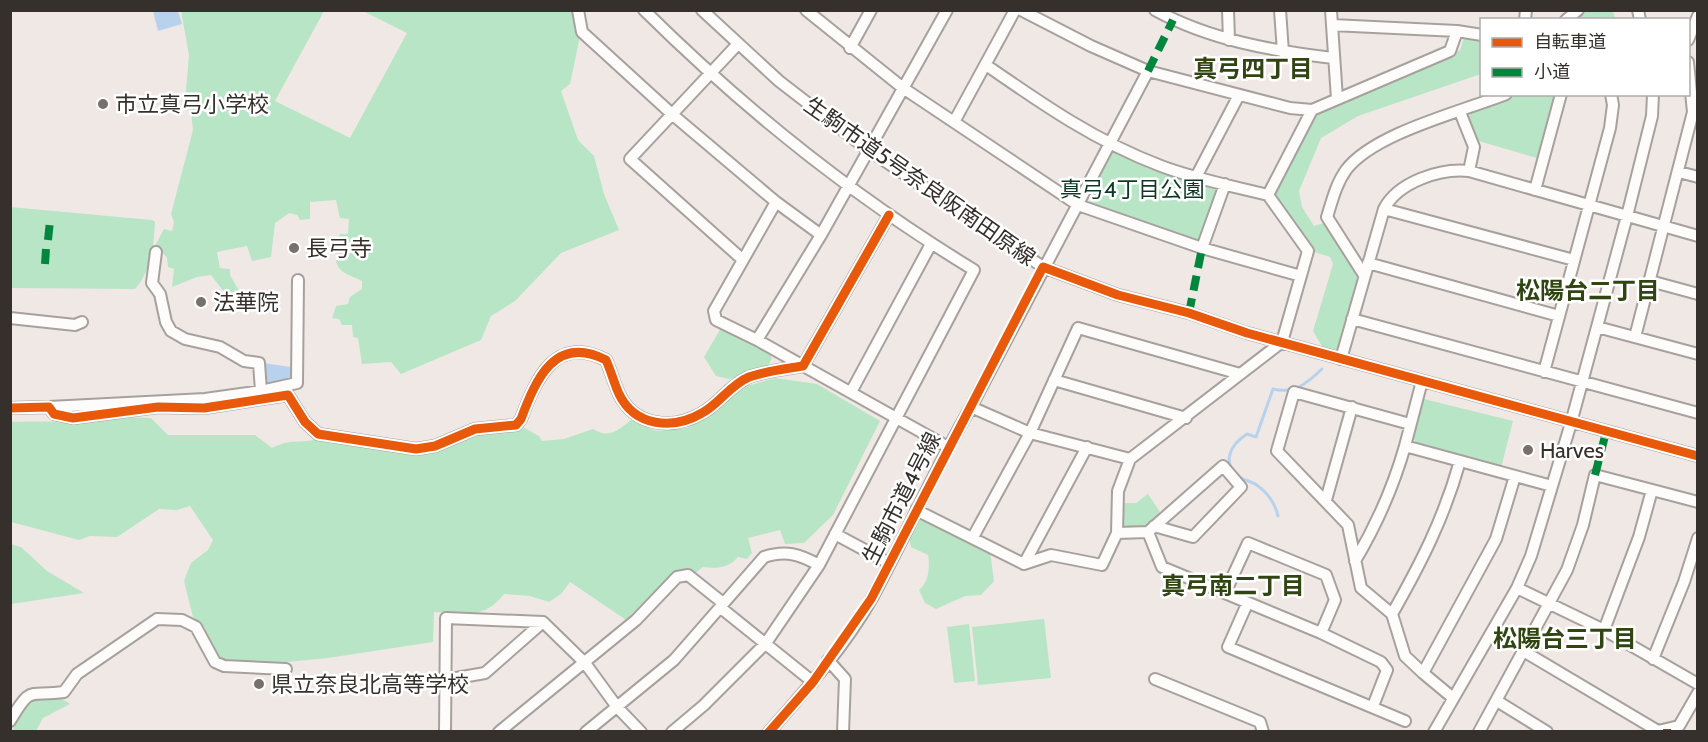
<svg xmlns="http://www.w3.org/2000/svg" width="1708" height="742" font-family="Cabin,'Noto Sans JP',sans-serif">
	<rect width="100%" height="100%" fill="#f0e8e4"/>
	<path fill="#b9e5c7" d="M181,11H324L275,101L350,138L407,33L363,11H573L580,36L570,84L561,91L578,140L594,156L604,194L619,230L561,253L515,301L491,316L481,340L401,374L391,362L362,364L358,338L353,337L352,325H342L339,319L332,318L336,306L348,304L350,297L362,289V281C351,275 339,274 336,261L341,256L335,253L334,244L340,234H348L349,219L340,218L336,200L310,202V219L300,220L297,215L289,213L275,223L271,257L252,261L247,246L217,252L220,268L230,269V275L243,298L229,308L224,292L211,275L197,277L172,287L174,269L168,267L167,258L163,253H157L156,244L164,229L172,231L174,222L171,214L193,130L191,111L185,102L189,55Z
		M1586,11H1613L1615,19H1578Z
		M1464,38L1481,41V74L1358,116L1321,138L1299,191L1302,207L1314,226L1324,223L1359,272L1340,348L1335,352L1323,348L1313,331L1333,264L1330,257L1311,251L1275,198L1274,190L1315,114L1440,62L1460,50Z
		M1556,94L1537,158L1475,140L1466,119L1471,113L1517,95Z
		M1111,148L1161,171L1218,191L1200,238L1196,241L1089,204Z
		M10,207L152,220L155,222C154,246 151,271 135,289L11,288Z
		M721,328L769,352L772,358L767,368L729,379L716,376L704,357Z
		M775,378L817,384L880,421L833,515L804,543L785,544L780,530L748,538L752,553L747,559L738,557C729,568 716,569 703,567L694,574L682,569L673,573L626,620L570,582L561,594L549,602L530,596L504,594C484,620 464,613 434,612L433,642L328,658L287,662L223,661L216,659L204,627L193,617L184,581L191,563L208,550L213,540L190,506L177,510L159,509L117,537L90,536L79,540L11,522V422C33,421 54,422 76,421C102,420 125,416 151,418L168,435H255L272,448C292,438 298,444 319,439L429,450L474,432L503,429L507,433L521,426L539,436L542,441L564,439L593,429C609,439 617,431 631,420L656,431L687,428L719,410L728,398L747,386Z
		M1424,399L1513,421L1501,468L1416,443L1412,435Z
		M1148,494L1160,512L1148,528L1122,526L1124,503H1136Z
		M921,517L990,551L994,581L981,595L965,596L936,609L925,603L919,590C929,582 930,567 928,555L911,547L909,539Z
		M10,544L21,547L47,571L84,593L11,604Z
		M1044,619L1051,678L978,685L972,627Z
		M969,624L975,681L954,683L947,627Z
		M47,695L61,698L70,704L43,718L36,731L12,732L19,711L31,697Z"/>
	<path fill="#b8d2ee" d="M153,11H178L182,24L158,31Z
		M263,363L291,367V380L265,385Z"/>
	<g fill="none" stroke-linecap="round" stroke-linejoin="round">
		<path stroke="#b8d2ee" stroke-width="3" d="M1278,516C1275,503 1269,494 1258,486C1253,482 1247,481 1241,478C1220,464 1230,445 1247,434L1256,437L1273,389C1295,394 1306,384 1322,369"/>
		<g stroke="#a7a19e" stroke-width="14">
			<path id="minor" d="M578,10L582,32L673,115L776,202L821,235
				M644,10C744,109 854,197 974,270L819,565L766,643L704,705L672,732
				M702,10L779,81L867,149L1043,267L1118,295L1189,313L1247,333L1698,456
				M806,10L903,88L1078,205L1202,248L1301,276
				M1021,10L1091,46L1148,71L1290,108L1312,110
				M1155,10C1210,40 1273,51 1333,58
				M1228,10L1229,40
				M1280,10L1283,52
				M1331,10L1337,99
				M1638,10L1640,20
				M1525,20L1526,10
				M1566,20L1578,10
				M1332,25L1457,31L1482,35
				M1688,40L1698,16
				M737,45L630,159L743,260
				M850,48L871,10
				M986,65C1042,104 1097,142 1161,166C1195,179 1232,186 1268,195
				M1460,112L1474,147L1469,171
				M954,122L1015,10
				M1679,172L1698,177
				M1196,177L1239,95
				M1535,190L1561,94
				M776,202L714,311L716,320L757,340L948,447
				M1384,209L1574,260
				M1202,248L1225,184
				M156,252L152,283L160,294L166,322L171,331L185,339L220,347L244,361L259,363L261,391
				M1368,263L1559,316
				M1364,275L1327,217C1332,201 1336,184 1346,170C1374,133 1461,112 1506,94
				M1650,281L1698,294
				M10,318L75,325L82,322
				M1352,319L1698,413
				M1597,327L1698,354
				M1635,337L1693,112L1688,62
				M757,340L821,235L947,10
				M1341,359L1384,209C1398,182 1440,168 1469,171L1698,236
				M1544,372L1610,128L1613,105L1611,94
				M1054,380L1186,418
				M851,392L931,244
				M49,407L205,399L261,391L297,383L298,280
				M971,407L1030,433L1130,459L1282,342L1308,251L1268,195L1312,110L1450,51L1457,31
				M10,408L49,407L54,414L73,418L158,407L204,408L288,395L305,422L318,434L416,449L435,446L475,429L516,425L521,419C536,379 555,334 606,360C611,371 614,383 619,394C635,427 673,430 702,413C719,404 730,385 749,377C766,371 785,369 803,366L889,215
				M1410,424L1294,392L1277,451L1348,525L1361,588L1392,614L1405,656L1423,673
				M1405,446L1422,381
				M1326,500L1352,407
				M916,510L1024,564L1051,555L1102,565L1117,533L1118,491L1130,459
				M1148,532L1162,567L1321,633L1381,662L1387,670L1373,706
				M1117,533L1148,532L1223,466L1241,487L1193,537L1154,526
				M835,534L889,563
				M973,537L1030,433L1078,328L1240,374
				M1355,561C1377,524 1393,488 1405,446L1552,486
				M1024,564L1087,447
				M1517,588L1604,630L1698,684
				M1225,593L1248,543L1326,575L1335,600L1321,633
				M1247,604L1228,647L1405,721
				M721,608L813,682
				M1392,614C1421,563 1444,518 1460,461
				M1604,630L1639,537L1652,490
				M1525,652L1658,731L1679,726L1698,693
				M1653,659L1684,582L1698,538
				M828,660L845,679L843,732
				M1155,679L1260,722L1263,732
				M445,680L485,673L543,622
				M1453,698L1423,673L1496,539L1515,476
				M1497,701L1547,732
				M10,721C32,684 28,697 64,692L77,674L157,619L182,620L196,627L215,662L224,666L286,669
				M445,732L446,618L543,622L585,663L617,707L641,732
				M499,732L636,620L677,577L688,575L723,603
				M586,732L674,660L764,557C786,550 799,554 819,565
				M769,732C806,690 845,646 872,598C906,535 935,469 971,407L1148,71
				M1434,732L1517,588L1531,556L1571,423L1627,216L1652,116L1653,94
				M1479,732L1567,570L1583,525L1595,475L1698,502"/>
		</g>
		<use href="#minor" stroke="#fdfcfb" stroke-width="10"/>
		<path stroke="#00873e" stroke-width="8" stroke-dasharray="15 8" stroke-linecap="butt" d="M1148,71L1173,20
			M48,240L50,221
			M45,264L46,249
			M1189,313L1202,248
			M1595,475L1606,432
			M1667,729V732"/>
		<g stroke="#fff" stroke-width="13">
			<path id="cycleway" d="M10,408L49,407L54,414L73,418L158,407L204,408L288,395L305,422L318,434L416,449L435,446L475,429L516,425L521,419C536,379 555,334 606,360C611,371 614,383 619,394C635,427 673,430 702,413C719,404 730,385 749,377C766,371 785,369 803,366L889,215
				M769,732L813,682L871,599L1043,267L1118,295L1189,313L1247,333L1698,456"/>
		</g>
		<use href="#cycleway" stroke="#e8590c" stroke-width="9"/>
	</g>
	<g fill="#77706d" stroke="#fff" stroke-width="2">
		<circle cx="103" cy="104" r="6"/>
		<circle cx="294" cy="248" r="6"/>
		<circle cx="201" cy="302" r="6"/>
		<circle cx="1528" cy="450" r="6"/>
		<circle cx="259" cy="684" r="6"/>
	</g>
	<g text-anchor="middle" stroke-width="5" stroke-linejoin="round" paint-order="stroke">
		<g font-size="22" fill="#36302d" stroke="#fff" text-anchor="start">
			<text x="115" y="112">市立真弓小学校</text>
			<text x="306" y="256">長弓寺</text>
			<text x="213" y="310">法華院</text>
			<text x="1540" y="458">Harves</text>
			<text x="271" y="692">県立奈良北高等学校</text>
		</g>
		<g font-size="22" fill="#36302d" stroke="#fff">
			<text transform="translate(920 181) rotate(35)" y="8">生駒市道5号奈良阪南田原線</text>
			<text transform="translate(901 498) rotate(-63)" y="8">生駒市道4号線</text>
		</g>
		<g font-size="22" fill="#0e3823" stroke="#fff">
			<text x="1132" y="197">真弓4丁目公園</text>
		</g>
		<g font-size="24" font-weight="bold" fill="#304512" stroke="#fff">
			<text x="1253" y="77">真弓四丁目</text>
			<text x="1588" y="299">松陽台二丁目</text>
			<text x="1233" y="594">真弓南二丁目</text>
			<text x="1565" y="647">松陽台三丁目</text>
		</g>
	</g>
	<rect width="1708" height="742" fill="none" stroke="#36302d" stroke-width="24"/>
	<rect x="1480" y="18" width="210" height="78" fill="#ffffff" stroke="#afacab" stroke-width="1.5"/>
	<rect x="1492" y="38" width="30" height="9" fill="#e8590c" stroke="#afacab" stroke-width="1.5"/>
	<text x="1534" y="48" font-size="18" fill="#36302d">自転車道</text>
	<rect x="1492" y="68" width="30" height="9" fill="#00873e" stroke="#afacab" stroke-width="1.5"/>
	<text x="1534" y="78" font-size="18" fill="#36302d">小道</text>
</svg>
